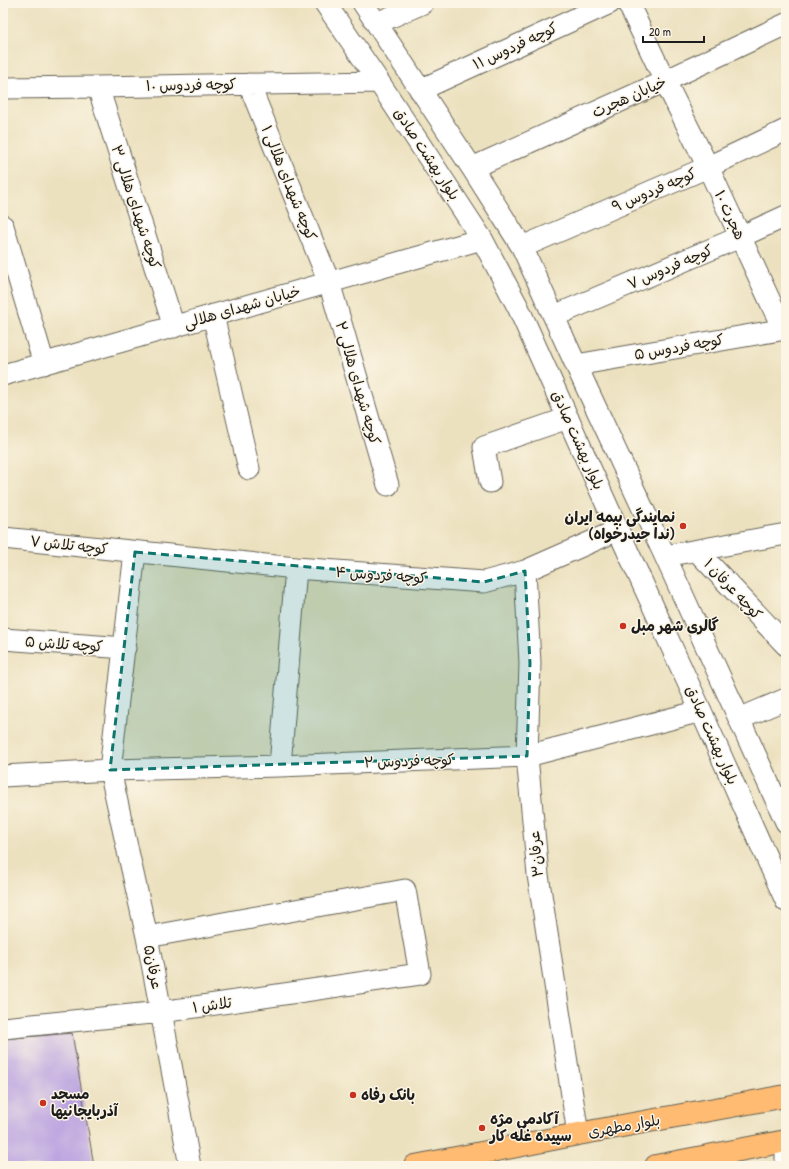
<svg xmlns="http://www.w3.org/2000/svg" width="789" height="1169" font-family="'Patrick Hand','Playpen Sans Arabic',sans-serif">
	<rect width="100%" height="100%" fill="#fcf5e5"/>
	<filter id="ink" filterUnits="userSpaceOnUse"><feTurbulence type="fractalNoise" baseFrequency=".025" numOctaves="2"/><feDisplacementMap in="SourceGraphic" scale="8" xChannelSelector="R" yChannelSelector="G"/><feConvolveMatrix kernelMatrix="1 2 1 2 8 2 1 2 1" color-interpolation-filters="sRGB"/></filter>
	<filter id="wash" filterUnits="userSpaceOnUse"><feTurbulence type="fractalNoise" baseFrequency=".012" numOctaves="4" result="noise"/><feDisplacementMap in="SourceGraphic" scale="16" xChannelSelector="R" yChannelSelector="G"/><feGaussianBlur stdDeviation="0.9" result="paint"/><feColorMatrix in="noise" values="0 0 0 0 0 0 0 0 0 0 0 0 0 0 0 0 0 1.4 0 .05"/><feComposite in="paint" operator="in"/></filter>
	<g filter="url(#wash)">
		<rect width="100%" height="100%" fill="#ece1bf"/>
		<g id="blocks">
			<path fill="#b79fe0" d="M72,1033L94,1166H3V1039Z"/>
		</g>
	</g>
	<g filter="url(#ink)">
		<use href="#blocks" fill-opacity="0" stroke="#656155" stroke-width="1"/>
		<g fill="none" stroke-linecap="round" stroke-linejoin="round">
			<g stroke="#656155" stroke-width="23">
				<path id="minor" d="M325,3L379,82L482,239L518,307L618,530L701,711L786,901
					M363,3L472,168L522,247L576,365L665,556L786,822
					M628,3L665,81L708,167L783,329
					M377,23L423,3
					M249,84L329,282L388,485
					M98,87L174,327
					M3,88L98,87L379,82
					M420,90L610,3
					M472,168L665,81L786,24
					M3,226L44,364
					M522,247L708,167L786,130
					M213,315L249,469
					M554,316L740,237L786,216
					M576,365L786,329
					M3,375L482,239
					M490,482L484,447L568,418
					M3,538L296,568L484,582L525,571L618,530
					M697,551L786,645
					M135,552L110,770L147,937L190,1166
					M665,556L786,534
					M525,571L530,663L527,756L538,875L578,1134
					M3,639L125,648
					M739,719L786,699
					M280,766L296,568
					M3,776L110,770L280,766L527,756L701,711
					M3,1028L161,1012L420,974L405,890L147,937
					M786,1166V1141"/>
			</g>
			<g stroke="#656155" stroke-width="24">
				<path id="major" d="M415,1166L578,1134L786,1096
					M656,1166L786,1141"/>
			</g>
			<use href="#minor" stroke="#fff" stroke-width="21"/>
			<use href="#major" stroke="#febb71" stroke-width="22"/>
		</g>
	</g>
	<path fill="#0f766e" fill-opacity="0.2" stroke="#0f766e" stroke-width="3" stroke-dasharray="8 5" stroke-linejoin="round" d="M135,552L484,582L525,571L530,663L527,756L110,770Z"/>
	<g fill="#c8321e" stroke="#fcf5e5" stroke-width="1.5">
		<circle cx="683" cy="526" r="4"/>
		<circle cx="623" cy="626" r="4"/>
		<circle cx="353" cy="1095" r="4"/>
		<circle cx="43" cy="1103" r="4"/>
		<circle cx="482" cy="1128" r="4"/>
	</g>
	<g text-anchor="middle" stroke-width="3" stroke-linejoin="round" paint-order="stroke">
		<g font-size="15" fill="#1c1c1c" stroke="#fcf5e5">
			<text transform="translate(515 46) rotate(-25)" y="5">کوچه فردوس ۱۱</text>
			<text transform="translate(191 85) rotate(-1)" y="5">کوچه فردوس ۱۰</text>
			<text transform="translate(629 97) rotate(-24)" y="5">خیابان هجرت</text>
			<text transform="translate(427 154) rotate(57)" y="5">بلوار بهشت صادق</text>
			<text transform="translate(289 183) rotate(68)" y="5">کوچه شهدای هلالی ۱</text>
			<text transform="translate(654 190) rotate(-23)" y="5">کوچه فردوس ۹</text>
			<text transform="translate(136 207) rotate(72)" y="5">کوچه شهدای هلالی ۳</text>
			<text transform="translate(730 215) rotate(65)" y="5">هجرت ۱۰</text>
			<text transform="translate(670 267) rotate(-23)" y="5">کوچه فردوس ۷</text>
			<text transform="translate(242 307) rotate(-16)" y="5">خیابان شهدای هلالی</text>
			<text transform="translate(679 347) rotate(-10)" y="5">کوچه فردوس ۵</text>
			<text transform="translate(358 383) rotate(74)" y="5">کوچه شهدای هلالی ۲</text>
			<text transform="translate(578 440) rotate(66)" y="5">بلوار بهشت صادق</text>
			<text transform="translate(69 545) rotate(6)" y="5">کوچه تلاش ۷</text>
			<text transform="translate(381 575) rotate(4)" y="5">کوچه فردوس ۴</text>
			<text transform="translate(733 589) rotate(47)" y="5">کوچه عرفان ۱</text>
			<text transform="translate(64 644) rotate(4)" y="5">کوچه تلاش ۵</text>
			<text transform="translate(712 735) rotate(66)" y="5">بلوار بهشت صادق</text>
			<text transform="translate(409 761) rotate(-2)" y="5">کوچه فردوس ۲</text>
			<text transform="translate(536 854) rotate(-95)" y="5">عرفان۳</text>
			<text transform="translate(153 967) rotate(79)" y="5">عرفان۵</text>
			<text transform="translate(212 1005) rotate(-8)" y="5">تلاش ۱</text>
			<text transform="translate(624 1126) rotate(-10)" y="5">بلوار مطهری</text>
		</g>
		<g font-size="15" font-weight="bold" fill="#1c1c1c" stroke="#fcf5e5" text-anchor="start">
			<text x="675" y="522" text-anchor="end">نمایندگی بیمه ایران<tspan x="675" dy="17">(ندا حیدرخواه)</tspan></text>
			<text x="631" y="631">گالری شهر مبل</text>
			<text x="51" y="1099">مسجد<tspan x="51" dy="17">آذربایجانیها</tspan></text>
			<text x="361" y="1100">بانک رفاه</text>
			<text x="490" y="1124">آکادمی مژه<tspan x="490" dy="17">سپیده غله کار</tspan></text>
		</g>
	</g>
	<rect width="789" height="1169" fill="none" stroke="#fcf5e5" stroke-width="16"/>
	<path d="M643 36v6h61v-6" fill="none" stroke="#1c1c1c" stroke-width="2"/>
	<text x="649" y="36" font-size="12" fill="#1c1c1c" stroke="#fcf5e5" stroke-width="3" paint-order="stroke">20 m</text>
</svg>
